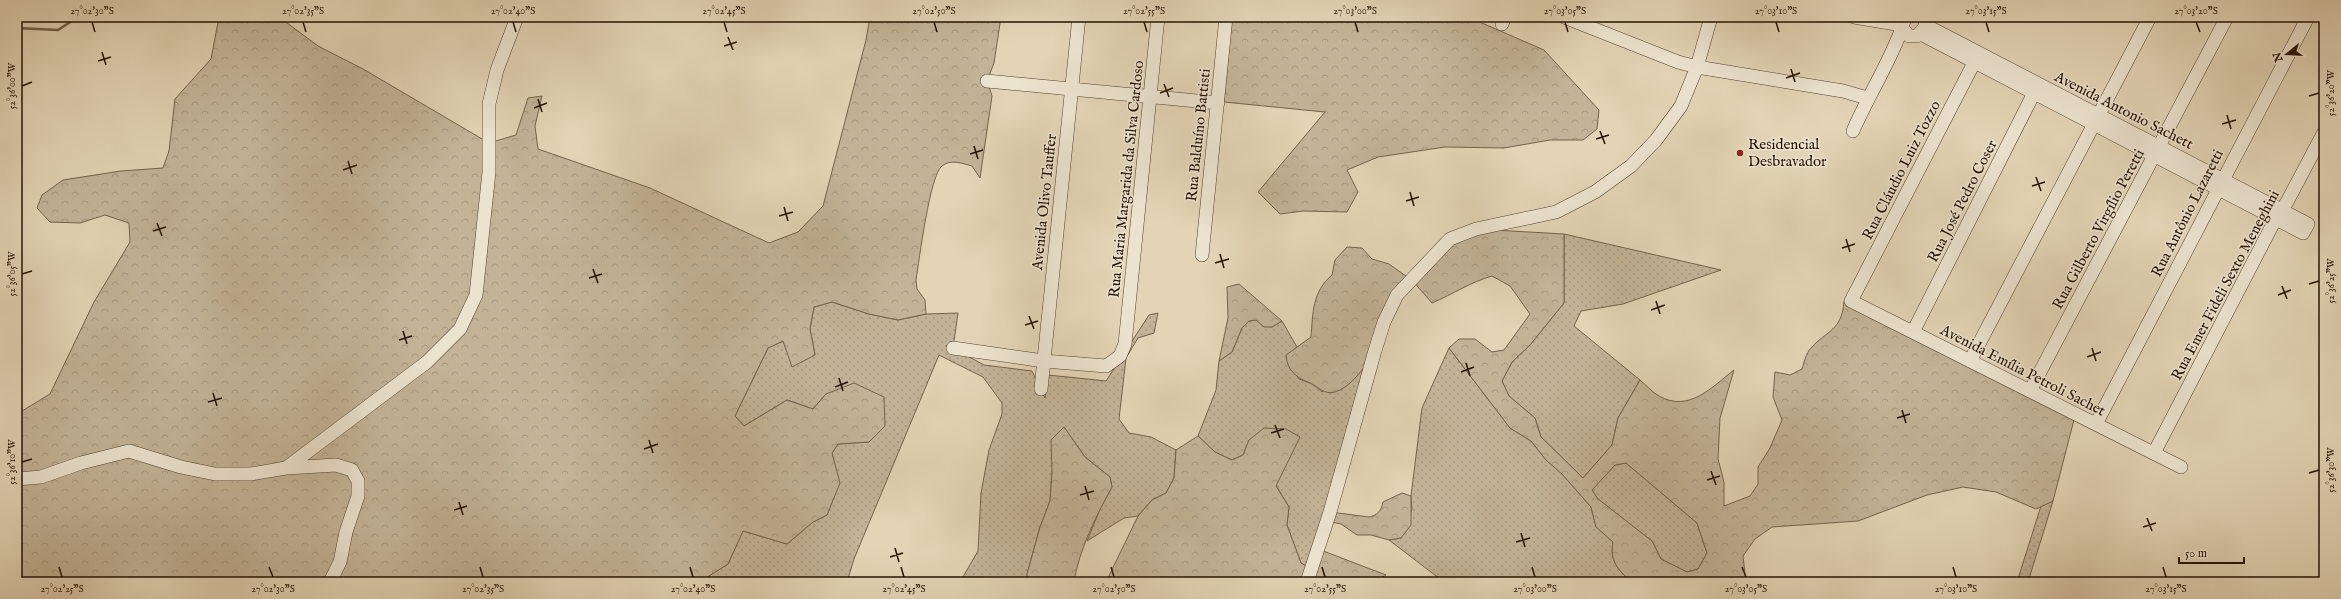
<svg xmlns="http://www.w3.org/2000/svg" width="2341" height="599" font-family="'IM FELL English',serif">
	<defs>
		<pattern id="grass-dots" width="8" height="8" patternUnits="userSpaceOnUse"><rect width="8" height="8" fill="#c2b397"/><path d="M2 2h.1M6 6h.1" fill="none" stroke="#a79980" stroke-width="1.8" stroke-linecap="round"/></pattern>
		<pattern id="forest-crowns" width="20" height="18" patternUnits="userSpaceOnUse"><rect width="20" height="18" fill="#c2b397"/><path d="M2 6a3 3 0 1 1 6 0M12 15a3 3 0 1 1 6 0" fill="none" stroke="#a79980"/></pattern>
	</defs>
	<rect width="100%" height="100%" fill="#e2d4b5"/>
	<filter id="stains"><feTurbulence type="fractalNoise" baseFrequency=".005" numOctaves="4"/><feColorMatrix values="0 0 0 0 .2 0 0 0 0 .09 0 0 0 0 .02 0 0 0 .5 -.17"/></filter>
	<radialGradient id="worn" r=".72"><stop offset=".6" stop-color="#630" stop-opacity="0"/><stop offset="1" stop-color="#630" stop-opacity=".3"/></radialGradient>
	<path fill="url(#grass-dots)" stroke="#74624d" d="M1564,234L1721,270L1623,304L1581,311L1574,326L1640,380L1618,418L1612,445L1583,478L1541,437L1535,418L1509,396L1502,381L1512,362L1530,345L1564,303Z
		M832,302L869,314L898,320L926,314L958,313L953,348L984,365L1032,371L1045,398L1048,375L1106,381L1149,315L1158,313L1154,333L1138,338L1126,358L1119,419L1129,433L1151,437L1176,450L1174,478L1166,493L1152,500L1138,516L1124,518L1087,541L1101,507L1112,487L1110,477L1085,457L1064,427L1052,472L1050,501L1040,527L1027,574V582H960L978,551L981,493L989,450L1002,414V403L983,377L939,355L854,559L847,582H706V578L728,564L743,531L787,544L813,522L827,515L839,483L832,453L838,444L869,442L826,394L813,409L787,400L744,426L735,416L768,348L783,341L815,355L810,329L814,307Z
		M1256,320L1272,327L1282,321L1297,347L1286,356L1299,379L1313,384L1322,392L1374,354L1311,569L1301,563L1293,542L1287,525L1289,507L1249,440L1243,455L1232,460L1215,452L1198,436L1216,390L1219,361L1232,352L1242,328L1249,321Z
		M1449,348L1510,428L1531,441L1546,460L1562,474L1591,507L1596,527L1613,542C1610,562 1617,568 1631,582H1444L1389,540L1401,538L1412,509L1411,496L1422,408Z
		M1626,463L1697,523L1707,553L1698,569L1687,572L1661,559L1652,541L1598,499L1591,490L1615,465Z
		M2053,501L2028,582H2017L2041,506Z"/>
	<path fill="url(#forest-crowns)" stroke="#74624d" fill-rule="evenodd" d="M219,17H279L318,46L363,69L489,143L516,135L528,98L542,96L535,126L538,149L650,188L769,243L798,232L823,206L866,40L870,17H1001L994,63L987,81L992,96L980,178L972,166C961,163 951,159 942,166C930,174 919,261 916,280L917,289L925,300L926,314L898,320L869,314L832,302L814,307L810,329L815,355L792,367L783,341L768,348L735,416L744,426L787,400L813,409L826,394L854,383L884,397L885,426L869,442L838,444L832,453L840,483L827,515L813,522L787,544L743,531L728,564L706,578V582H17V414L50,394L94,302L130,242L129,223L105,215L80,223L50,222L37,208L42,195L63,180L121,171L163,168L169,151L175,99L211,59Z
		M1232,17H1475L1482,23L1544,50L1599,110L1597,129L1583,140H1550L1504,148L1445,147L1378,157L1347,170L1358,192L1347,212L1303,211L1280,214L1258,192L1325,112L1224,102Z
		M1476,229L1564,234V303L1530,345L1512,362L1502,381L1509,396L1535,418L1541,437L1583,478L1612,445L1618,418L1640,380C1646,385 1652,392 1659,396C1689,413 1712,387 1734,370L1720,418L1718,459L1724,482V506L1750,496L1758,484V467L1770,448L1782,420L1773,397L1775,372L1790,375L1802,369C1804,363 1806,353 1811,348C1827,330 1842,331 1844,301L2075,416L2053,501L2036,509L1996,492L1963,487L1927,495L1858,521L1772,527L1755,539L1743,556L1746,582H1631C1617,568 1610,562 1613,542L1596,527L1591,507L1562,474L1546,460L1531,441L1510,428L1449,348L1459,339H1475L1492,352L1504,350L1530,314L1510,286L1492,276C1471,282 1453,294 1432,303L1411,279C1397,307 1367,383 1335,392C1324,395 1319,387 1310,383C1297,378 1287,371 1286,355L1311,337C1313,313 1312,292 1332,275L1335,260L1347,247L1362,248L1372,259L1389,264L1410,279L1450,239ZM1626,463L1697,523L1707,553L1698,569L1687,572L1661,559L1652,541L1598,499L1592,490L1615,465Z
		M1239,284L1282,321L1272,327H1264L1256,320L1249,321L1242,328L1232,352L1219,361L1228,318L1227,287Z
		M1064,427L1085,457L1110,477L1112,487C1096,516 1079,550 1074,582H1027V574L1040,527L1050,501L1052,472L1051,440Z
		M1264,428L1286,429L1300,437L1276,486L1289,507L1287,525L1301,563L1311,569L1318,549L1386,575L1374,582H1106L1138,516L1152,500L1166,493L1174,478L1176,450L1198,436L1215,452L1232,460L1243,455L1249,440Z
		M1402,493L1411,496V525L1401,538L1389,540L1371,535H1357L1341,524L1327,521L1330,512L1369,517C1378,515 1381,511 1383,502Z"/>
	<g fill="none" stroke-linecap="round" stroke-linejoin="round">
		<path stroke="#705f49" stroke-width="2.5" d="M17,28L58,30L78,17"/>
		<g stroke="#544230" stroke-width="14">
			<path id="minor" d="M1564,17L1678,62L1697,67L1843,91L1867,98
				M1854,17L1902,25
				M1905,17L1902,28L1909,36H1917L1924,28
				M1502,24L1505,17
				M1921,34L2303,233L2308,224L1925,25
				M1978,55L1851,301L2181,467
				M987,81L1218,103
				M1853,131C1868,96 1889,64 1902,28
				M1202,255L1226,17
				M1913,332L2038,85
				M953,348L1044,361L1106,366L1120,356L1125,344L1158,17
				M1970,361L2150,17
				M1041,389L1079,17
				M2030,391L2227,17
				M2096,424L2308,17
				M2154,453L2276,218L2287,202L2324,132
				M286,468L427,362L460,329L476,295L489,172V104L497,70L517,17
				M17,479L41,477L81,463L129,451L181,467L215,474H251L286,468L336,465L352,470L358,481V496L346,532L340,562L330,582
				M1307,582L1330,512L1374,354L1384,322L1397,295L1450,239L1476,229L1556,212L1595,192L1631,166L1656,140L1681,106L1697,67L1711,17"/>
		</g>
		<use href="#minor" stroke="#ece3cf" stroke-width="13"/>
	</g>
	<path fill="none" stroke="#251203" stroke-width="1.5" d="M92,22L95,32M303,22L306,32M513,22L516,32M724,22L727,32M934,22L937,32M1144,22L1147,32M1355,22L1358,32M1565,22L1568,32M1776,22L1779,32M1986,22L1989,32M2196,22L2200,32M728,37L733,50M724,46L737,42M102,52L106,65M98,61L111,57M1791,69L1795,82M1786,78L1800,73M1164,84L1169,97M22,86L32,82M1160,93L1173,88M2309,96L2319,93M538,99L542,112M534,108L547,103M2227,115L2231,129M2222,124L2236,120M1600,131L1605,144M1596,139L1609,135M974,146L978,159M970,154L983,150M348,161L352,174M343,170L357,165M2036,177L2041,191M2032,186L2045,182M1410,192L1414,206M1406,201L1419,197M784,207L788,221M779,216L793,212M157,223L162,236M153,231L166,227M1846,239L1850,252M1842,248L1855,244M1220,254L1224,268M1215,263L1229,259M593,269L598,283M22,274L32,271M589,278L602,274M2309,284L2319,281M2282,286L2287,299M2278,295L2291,290M1656,301L1660,314M1651,310L1665,305M1029,316L1034,329M1025,325L1038,321M403,331L407,344M399,340L412,336M2092,348L2096,361M2087,357L2101,352M1466,363L1470,376M1461,372L1474,367M839,378L843,391M835,387L848,382M213,393L217,406M208,402L222,398M1902,410L1906,423M1897,418L1910,414M1275,425L1280,438M1271,433L1284,429M649,440L653,453M644,449L658,444M22,462L32,459M1711,471L1716,485M2309,473L2319,470M1707,480L1720,476M1085,486L1089,500M1080,495L1094,491M459,502L463,515M454,510L467,506M2147,518L2152,531M2143,527L2156,523M1521,533L1525,547M1516,542L1530,538M895,548L899,562M890,557L903,553M59,567L62,577M269,567L273,577M480,567L483,577M690,567L693,577M901,567L904,577M1111,567L1114,577M1322,567L1325,577M1532,567L1535,577M1742,567L1746,577M1953,567L1956,577M2163,567L2166,577"/>
	<circle fill="#8f2418" stroke="#ece3cf" stroke-width="1.5" cx="1740" cy="153" r="4"/>
	<g text-anchor="middle" stroke-width="3" stroke-linejoin="round" paint-order="stroke">
		<g font-size="15" fill="#251203" stroke="#ece3cf">
			<text transform="translate(2124 110) rotate(27)" y="5">Avenida Antonio Sachett</text>
			<text transform="translate(1198 135) rotate(-84)" y="5">Rua Balduíno Battisti</text>
			<text transform="translate(1901 170) rotate(-63)" y="5">Rua Cláudio Luiz Tozzo</text>
			<text transform="translate(1126 179) rotate(-84)" y="5">Rua Maria Margarida da Silva Cardoso</text>
			<text transform="translate(1962 201) rotate(-63)" y="5">Rua José Pedro Coser</text>
			<text transform="translate(1044 202) rotate(-84)" y="5">Avenida Olivo Tauffer</text>
			<text transform="translate(2187 213) rotate(-63)" y="5">Rua Antônio Lazaretti</text>
			<text transform="translate(2098 229) rotate(-62)" y="5">Rua Gilberto Virgílio Peretti</text>
			<text transform="translate(2225 285) rotate(-62)" y="5">Rua Emer Fideli Sexto Meneghini</text>
			<text transform="translate(2023 370) rotate(27)" y="5">Avenida Emília Petroli Sachet</text>
		</g>
		<g font-size="15" fill="#251203" stroke="#ece3cf" text-anchor="start">
			<text x="1748" y="149">Residencial<tspan x="1748" dy="17">Desbravador</tspan></text>
		</g>
	</g>
	<rect width="2341" height="599" fill="none" stroke="#e2d4b5" stroke-width="44"/>
	<g transform="translate(2287 54) rotate(252)" stroke="#ece3cf" stroke-width="3" paint-order="stroke">
	<path d="M0-3L7 15L0 10L-7 15Z" fill="#251203"/>
	<text y="-6" font-size="11" font-weight="bold" text-anchor="middle" fill="#251203">N</text>
	</g>
	<path d="M2179 557v6h65v-6" fill="none" stroke="#251203" stroke-width="2"/>
	<text x="2185" y="557" font-size="12" fill="#251203" stroke="#ece3cf" stroke-width="3" paint-order="stroke">50 m</text>
	<rect x="22" y="22" width="2297" height="555" fill="none" stroke="#251203" stroke-width="1.5"/>
	<g font-size="10" text-anchor="middle" fill="#251203">
		<text x="92" y="14">27°02'30"S</text>
		<text x="303" y="14">27°02'35"S</text>
		<text x="513" y="14">27°02'40"S</text>
		<text x="724" y="14">27°02'45"S</text>
		<text x="934" y="14">27°02'50"S</text>
		<text x="1144" y="14">27°02'55"S</text>
		<text x="1355" y="14">27°03'00"S</text>
		<text x="1565" y="14">27°03'05"S</text>
		<text x="1776" y="14">27°03'10"S</text>
		<text x="1986" y="14">27°03'15"S</text>
		<text x="2196" y="14">27°03'20"S</text>
		<text transform="translate(11 86) rotate(-90)" y="4">52°36'00"W</text>
		<text transform="translate(2330 93) rotate(-90)" y="4">52°36'20"W</text>
		<text transform="translate(11 274) rotate(-90)" y="4">52°36'05"W</text>
		<text transform="translate(2330 281) rotate(-90)" y="4">52°36'25"W</text>
		<text transform="translate(11 462) rotate(-90)" y="4">52°36'10"W</text>
		<text transform="translate(2330 470) rotate(-90)" y="4">52°36'30"W</text>
		<text x="62" y="592">27°02'25"S</text>
		<text x="273" y="592">27°02'30"S</text>
		<text x="483" y="592">27°02'35"S</text>
		<text x="693" y="592">27°02'40"S</text>
		<text x="904" y="592">27°02'45"S</text>
		<text x="1114" y="592">27°02'50"S</text>
		<text x="1325" y="592">27°02'55"S</text>
		<text x="1535" y="592">27°03'00"S</text>
		<text x="1746" y="592">27°03'05"S</text>
		<text x="1956" y="592">27°03'10"S</text>
		<text x="2166" y="592">27°03'15"S</text>
	</g>
	<rect width="100%" height="100%" filter="url(#stains)"/>
	<rect width="100%" height="100%" fill="url(#worn)"/>
</svg>
